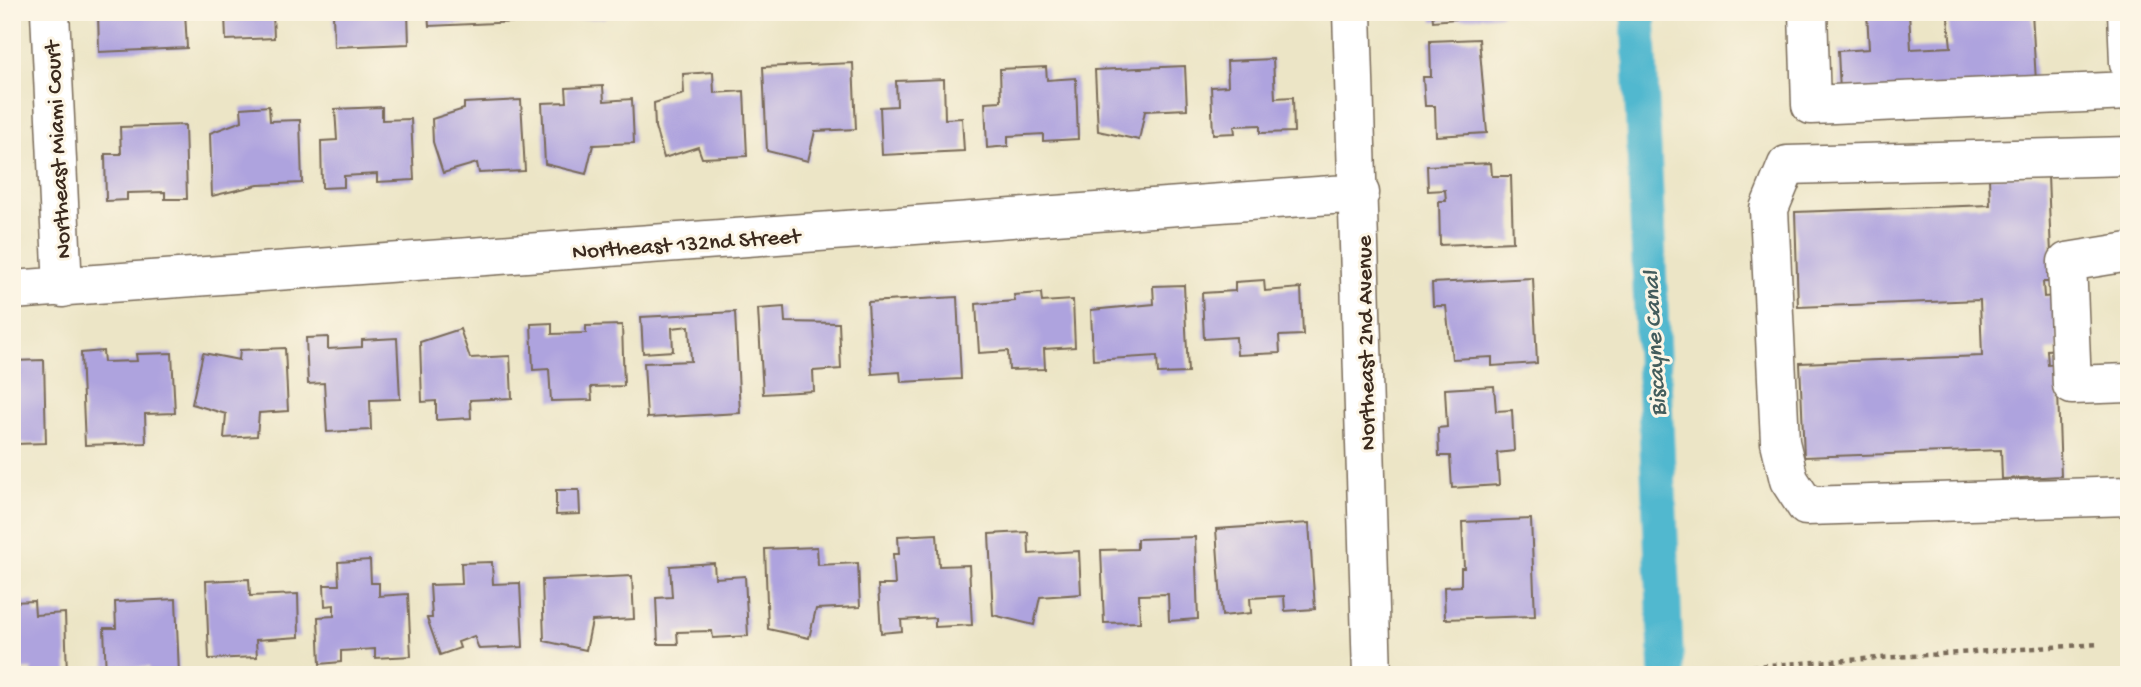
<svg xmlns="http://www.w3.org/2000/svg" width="2141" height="687" font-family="'Gochi Hand',sans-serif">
	<rect width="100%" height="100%" fill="#fcf5e5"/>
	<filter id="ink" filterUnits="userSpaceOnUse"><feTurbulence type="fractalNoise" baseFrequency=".0143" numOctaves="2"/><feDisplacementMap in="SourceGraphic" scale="14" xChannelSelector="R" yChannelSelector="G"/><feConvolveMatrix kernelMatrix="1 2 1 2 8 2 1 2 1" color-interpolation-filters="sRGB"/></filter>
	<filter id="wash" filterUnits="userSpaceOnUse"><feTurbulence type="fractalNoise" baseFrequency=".00686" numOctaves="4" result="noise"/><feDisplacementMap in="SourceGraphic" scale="28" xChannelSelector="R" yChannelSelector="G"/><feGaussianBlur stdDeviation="1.57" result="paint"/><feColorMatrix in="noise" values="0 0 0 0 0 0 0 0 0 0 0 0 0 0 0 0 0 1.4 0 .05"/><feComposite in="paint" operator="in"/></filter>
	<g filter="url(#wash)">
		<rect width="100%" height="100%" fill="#ece5c6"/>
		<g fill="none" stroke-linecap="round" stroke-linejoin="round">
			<path stroke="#51b8cf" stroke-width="35" d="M1638,12L1667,675"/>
		</g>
		<g id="blocks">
			<path fill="#aea3de" d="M98,12H185L187,48L99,52Z
				M209,12H273L274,38L226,40L225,14L209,15Z
				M333,12H408L409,44L334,47Z
				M428,12H517V22L429,26Z
				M559,12H607V18L559,20Z
				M1432,12H1502V15L1433,21Z
				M1867,12H1909L1911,49L1951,47L1948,18L1952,12H2032L2036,82L1840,92L1838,51L1869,49Z
				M1479,39L1487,133L1436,136L1435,106H1425L1423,77H1431L1430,41Z
				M1273,59L1275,98L1293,97L1294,132L1260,133V125L1234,126L1235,133L1213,134L1211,87L1228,86L1227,61Z
				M853,63L856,129L815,131L808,161L767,151L763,67Z
				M1185,66L1187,109L1145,111L1139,140L1098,131L1095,70Z
				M1046,67L1047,80L1076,78L1078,139L1043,141V134L1008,136V146L987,148L985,102L1001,101L1000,69Z
				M713,72L714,93L744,91L747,156L702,158L698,147L664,158L655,127L654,103L684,94L683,74Z
				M944,79L945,119L962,118L964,151L882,155L880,107L897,106L896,81Z
				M603,86L604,101L632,99L634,143L593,145L586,174L545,164L542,103L567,102L566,88Z
				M521,100L525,171L479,173L477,163L443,173L433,142L432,119L464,109V103Z
				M269,106L270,121L300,120L302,183L258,185L212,196L210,133L242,121L241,108Z
				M382,107V120L411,119L414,180L377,182V174L344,176V187L322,188L321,141L337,140L335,109Z
				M185,125L187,199H165V192L127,193V200L106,201L105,154H121L120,127Z
				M1491,163L1492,176H1511L1513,242L1440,245L1439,201H1446L1445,190L1428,191L1427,166Z
				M2048,175L2052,282H2043L2044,297L2055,296L2058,349L2047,350L2048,365L2057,364L2061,476L2002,479L2001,450L1804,457L1800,363L1982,356L1980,300L1798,307L1795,212L1990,205L1989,177Z
				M1533,278L1537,363L1492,366V357L1452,359L1446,306H1433L1432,283Z
				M1264,280L1265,291L1301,288L1303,335L1279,336L1280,353L1237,355L1236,337L1204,339L1202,293L1235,291V282Z
				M1184,285L1188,373L1158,374L1157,356L1093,360L1091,310L1154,304L1153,286Z
				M1041,293L1042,302L1073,300L1075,347L1044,349L1045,369L1009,370L1008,351L979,353L976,304L1015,301L1014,295Z
				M957,297L961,379L901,382L900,372L872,374L868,302Z
				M784,307L785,322L839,323L841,369L813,371L814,391L763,394L758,309Z
				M735,312L740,413L647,418L644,363L691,361L689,326L672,328L673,351L643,353L641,317Z
				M552,323V334L586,333V326L622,325L624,386L591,387L592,400L551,401L549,369L533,370L531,324Z
				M460,329L470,358L510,356L512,398L470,400L471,418L436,420V401L422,402L420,342Z
				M328,337V349L362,347V340L397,338L400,399L370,400L371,430L327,432L324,383L308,384L306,338Z
				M285,348L288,411L259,413L257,436L224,438L226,414L192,404L203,353L239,360L240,350Z
				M103,351L104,362L137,361L136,354L172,353L175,413L145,414L146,443L85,445L81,353Z
				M44,360L46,443L15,444L12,361Z
				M1494,386L1496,411L1512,410L1514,451L1497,453L1499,485L1452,488L1450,456H1439L1438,428L1447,427L1445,389Z
				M556,490H579L580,514L556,515Z
				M1531,519L1535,616L1445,619L1444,587L1461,586V568H1464L1462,522Z
				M1309,523L1315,609L1285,611L1284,596L1250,598L1251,613L1222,616L1216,529Z
				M1028,532L1029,554L1079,551L1081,594L1040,597L1034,625L993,615L989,534Z
				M937,534L939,566L969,565L972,625L935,627V618L901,620L902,631L881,633L878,585H895L893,554H899L898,536Z
				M1195,537L1198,619L1169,621L1168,594L1139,595L1140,622L1104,623L1101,550L1137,549V539Z
				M817,547L818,565L858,563L860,607L816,609L809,638L768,629L765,549Z
				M370,560L371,583H379V596L408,594L411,656L375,658V649L341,651V662L320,664L318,617L334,616V605L325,606L324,585H339L338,562Z
				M492,562L493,584L520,583L523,647L479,649L474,636L458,642L460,648L440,655L427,618H432L430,585L462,584L461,563Z
				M714,563L715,578L745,576L748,636L713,638L712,631L677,632L678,644H658L656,598L672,597L670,566Z
				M632,576L634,619L592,621L586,650L544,641L542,580Z
				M249,579L250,596L298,594L299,637L256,640L257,657L209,659L206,581Z
				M176,599L179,675L149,674V667L123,668V675H106L104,628H116L115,602Z
				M34,601L35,615L65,613L67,674L32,675V669L12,670V602Z"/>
		</g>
	</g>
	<g filter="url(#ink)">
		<use href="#blocks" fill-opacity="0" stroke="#796b59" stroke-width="2"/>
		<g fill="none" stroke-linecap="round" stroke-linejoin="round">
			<g stroke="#796b59" stroke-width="41">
				<path id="minor" d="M50,12L63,288
					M1352,12L1372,675
					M1808,12L1811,105L2129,91
					M2127,12L2129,63
					M2129,156L1787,165L1769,209L1780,442L1789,480L1806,506L2129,496
					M2129,252L2067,262L2072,385L2129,383
					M12,290L1360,193"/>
			</g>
			<path stroke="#796b59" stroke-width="4.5" stroke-dasharray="5 5" stroke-linecap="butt" d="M1612,675L2100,644"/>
			<use href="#minor" stroke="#fff" stroke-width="38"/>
		</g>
	</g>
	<g text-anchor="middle" stroke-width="6" stroke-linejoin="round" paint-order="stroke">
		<g font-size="23" fill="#3b2a1e" stroke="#fcf5e5">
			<text transform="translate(56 150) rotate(-93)" y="8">Northeast Miami Court</text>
			<text transform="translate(686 242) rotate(-4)" y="8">Northeast 132nd Street</text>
			<text transform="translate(1364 343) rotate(-91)" y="8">Northeast 2nd Avenue</text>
		</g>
		<g font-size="24" font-style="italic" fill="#435c5c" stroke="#fcf5e5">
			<text transform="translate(1653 344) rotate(-93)" y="8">Biscayne Canal</text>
		</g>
	</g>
	<rect width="2141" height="687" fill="none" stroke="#fcf5e5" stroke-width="42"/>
</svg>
